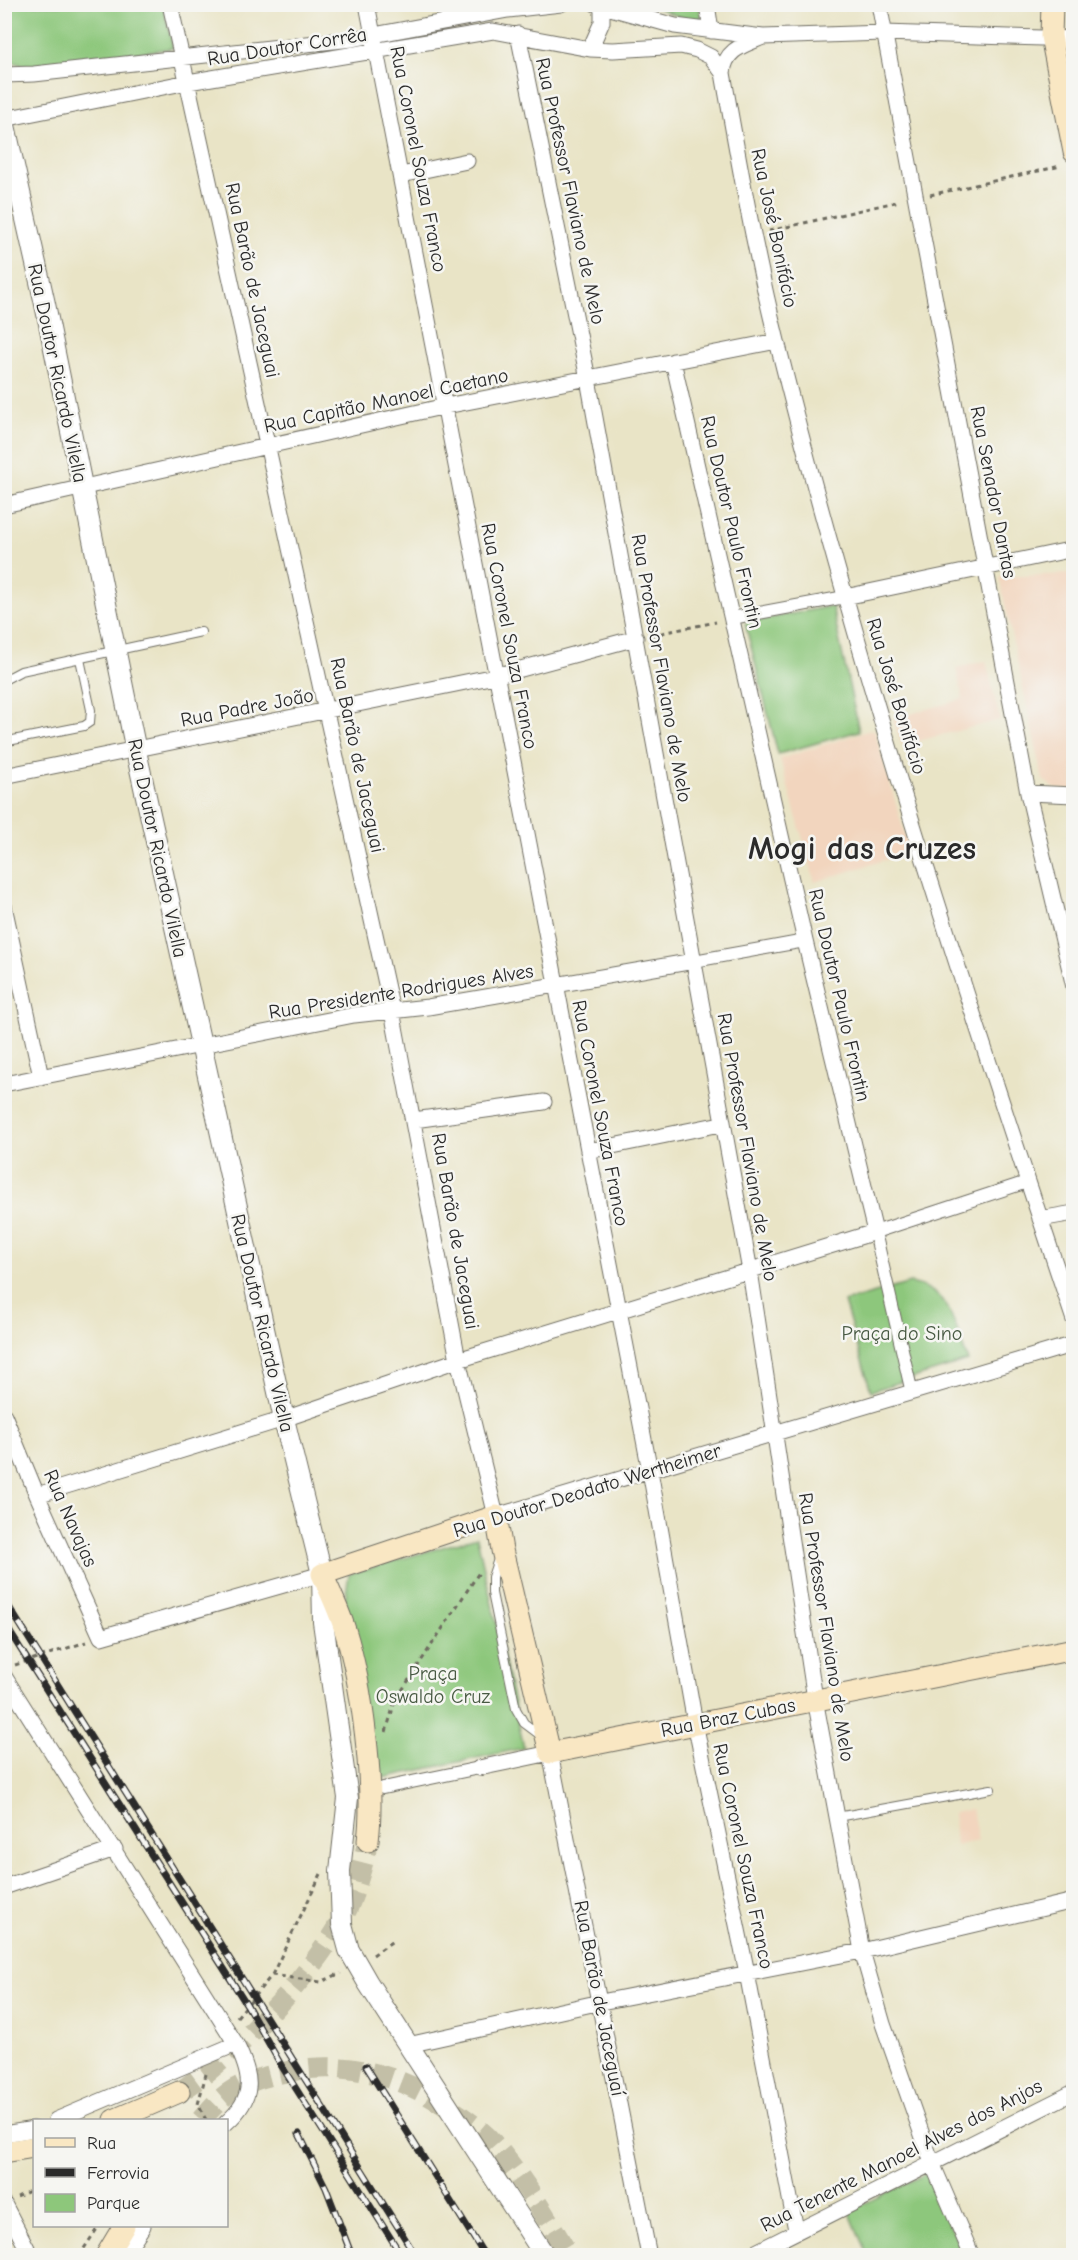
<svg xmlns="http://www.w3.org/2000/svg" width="1078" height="2260" font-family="'Comic Neue',sans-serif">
	<rect width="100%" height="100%" fill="#f6f6f2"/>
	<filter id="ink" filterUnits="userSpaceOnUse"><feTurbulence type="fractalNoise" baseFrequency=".0167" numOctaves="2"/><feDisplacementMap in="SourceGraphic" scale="12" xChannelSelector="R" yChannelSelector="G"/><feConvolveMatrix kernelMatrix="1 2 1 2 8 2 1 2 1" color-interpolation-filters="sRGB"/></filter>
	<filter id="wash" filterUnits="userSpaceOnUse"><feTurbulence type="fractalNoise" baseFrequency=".008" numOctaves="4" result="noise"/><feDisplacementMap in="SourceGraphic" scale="24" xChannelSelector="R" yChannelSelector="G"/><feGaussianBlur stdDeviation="1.35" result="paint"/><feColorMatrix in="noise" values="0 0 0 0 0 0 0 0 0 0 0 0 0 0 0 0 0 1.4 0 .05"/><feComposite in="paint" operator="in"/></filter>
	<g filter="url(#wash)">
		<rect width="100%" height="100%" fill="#e9e4c6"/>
		<path fill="#f2d5be" d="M1073,574V790L1056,789L1043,780L999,577Z
			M986,661L1000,720L902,745L893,719L963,699L956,668Z
			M874,729L910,852L815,882L780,759Z
			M972,1809L978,1841L956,1845L953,1813Z"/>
		<path fill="#8dc77b" stroke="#5c7953" stroke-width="1.5" d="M4,5H163L173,48L33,68L5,60Z
			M650,5H699L703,26Z
			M832,606L859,731L778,754L745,623Z
			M910,1283C952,1290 954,1326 968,1361L871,1391L844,1302Z
			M477,1537L524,1748L373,1780L344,1606L349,1574Z
			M927,2173L963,2255H867L849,2211Z"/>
	</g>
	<g filter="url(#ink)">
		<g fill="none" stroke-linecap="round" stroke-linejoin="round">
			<path stroke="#c3bfa7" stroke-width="21" stroke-dasharray="21 10" stroke-linecap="butt" d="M179,2092C236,2056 320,1968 348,1907C357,1886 363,1863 368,1841
				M201,2120C210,2110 218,2100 230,2092C245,2082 263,2077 281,2073C342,2059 398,2073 449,2108C464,2118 480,2129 492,2142C522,2176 546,2217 569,2256"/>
			<g stroke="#6e6c61" stroke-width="10">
				<path id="service" d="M4,680L21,671L201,632
					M4,719L8,741L5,742
					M8,741L84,726L90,722L91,710L80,659
					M498,1559L492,1577V1593L516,1709L524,1723L540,1735
					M837,1817L991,1789"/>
			</g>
			<g stroke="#6e6c61" stroke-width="14">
				<path id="pedestrian" d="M732,618L845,597
					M694,961L805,941
					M912,1393L875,1232L1027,1182
					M383,1788L479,1768"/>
			</g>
			<g stroke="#6e6c61" stroke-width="17">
				<path id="minor" d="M170,4L392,1011L458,1360L496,1516L1074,1344
					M367,4L650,1471L695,1723L747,1973L796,2230
					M596,4L675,26L763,37L884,33L1074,39
					M707,4L711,31
					M879,4L1028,793L1074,987
					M518,34L588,379L750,1271L815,1699L862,1951L883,2024L932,2163L972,2256
					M763,37C744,45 725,49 723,73C739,163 755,253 777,341C859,672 966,997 1074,1320
					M590,49L602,22V4
					M4,75L34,74L352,39L508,10L561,4
					M4,119L188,82L493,31L590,49L613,50L681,46L697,50L711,57L723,73
					M401,175L467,161
					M4,505L446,406L777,341
					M845,597L1074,549
					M4,776L495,676L636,638
					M1028,793L1074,795
					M4,906L41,1077
					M4,1084L354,1015L428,1007L694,961
					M414,1120L544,1102
					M588,1151L721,1124
					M1040,1219L1074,1213
					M4,1415L37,1495L101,1637L322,1574
					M37,1495L284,1419L458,1360L875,1232L805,941L673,361
					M4,1676L236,2044C252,2076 256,2097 226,2123
					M479,1768L550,1753L649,2256
					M4,1887L115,1849
					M408,2045L601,2002L862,1951L1074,1901
					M56,2120L236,2044
					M4,2134L34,2129
					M4,2204L31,2256
					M123,2256L143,2226
					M748,2256L1074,2092"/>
			</g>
			<g stroke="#6e6c61" stroke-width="22">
				<path id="tertiary" d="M4,121L45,304L136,751L284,1419L322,1574L323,1622L348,1798L340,1871L342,1924L349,1950L368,1983L545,2256"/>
			</g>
			<g stroke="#6e6c61" stroke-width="23">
				<path id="secondary" d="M1052,4L1051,36L1074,152
					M368,1841C375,1784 362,1684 345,1630C339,1610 330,1592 322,1574L496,1516L502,1550L550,1753L1074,1649
					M114,2120L179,2092
					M4,2152L34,2147
					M106,2256L124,2226"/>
			</g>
			<path stroke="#6e6c61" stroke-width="3" stroke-dasharray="4.5 4.5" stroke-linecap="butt" d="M930,195L1061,166
				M769,231L900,201
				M652,635L716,622
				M15,1665L86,1642
				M386,1732L395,1701L480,1571
				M373,1955L394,1940
				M272,1975L321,1874
				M237,2017L272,1975L321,1982L341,1973
				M206,2120L198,2104L206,2074
				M17,2197L34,2189
				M79,2256L99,2226"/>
			<use href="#service" stroke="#fff" stroke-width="8"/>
			<use href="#pedestrian" stroke="#fff" stroke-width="12"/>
			<use href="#minor" stroke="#fff" stroke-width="15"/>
			<use href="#tertiary" stroke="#fff" stroke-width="20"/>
			<use href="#secondary" stroke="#f9e7c3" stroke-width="21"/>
			<g stroke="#2b2b2b" stroke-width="7">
				<path id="rail" d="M4,1599L416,2256
					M4,1623L247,2005L281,2065L402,2256
					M366,2066L485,2256
					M299,2134L326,2188L352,2256"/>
			</g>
			<use href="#rail" stroke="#f6f6f2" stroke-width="4.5" stroke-dasharray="14" stroke-linecap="butt"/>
		</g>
	</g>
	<g text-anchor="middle" stroke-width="5" stroke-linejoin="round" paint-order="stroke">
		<g font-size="20" fill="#2b2b2b" stroke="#f6f6f2">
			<text transform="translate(287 46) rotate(-9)" y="7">Rua Doutor Corrêa</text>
			<text transform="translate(419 159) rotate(79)" y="7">Rua Coronel Souza Franco</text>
			<text transform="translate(571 191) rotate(78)" y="7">Rua Professor Flaviano de Melo</text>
			<text transform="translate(775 228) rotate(78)" y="7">Rua José Bonifácio</text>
			<text transform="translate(253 280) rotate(78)" y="7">Rua Barão de Jaceguai</text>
			<text transform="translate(58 373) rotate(78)" y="7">Rua Doutor Ricardo Vilella</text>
			<text transform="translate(386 400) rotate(-12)" y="7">Rua Capitão Manoel Caetano</text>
			<text transform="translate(994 492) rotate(79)" y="7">Rua Senador Dantas</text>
			<text transform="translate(732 522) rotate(77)" y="7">Rua Doutor Paulo Frontin</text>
			<text transform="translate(510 636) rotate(79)" y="7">Rua Coronel Souza Franco</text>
			<text transform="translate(662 668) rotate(80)" y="7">Rua Professor Flaviano de Melo</text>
			<text transform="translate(897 696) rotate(73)" y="7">Rua José Bonifácio</text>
			<text transform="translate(247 707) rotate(-11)" y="7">Rua Padre João</text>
			<text transform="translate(358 755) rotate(78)" y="7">Rua Barão de Jaceguai</text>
			<text transform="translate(158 848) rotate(78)" y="7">Rua Doutor Ricardo Vilella</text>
			<text transform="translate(401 991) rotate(-9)" y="7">Rua Presidente Rodrigues Alves</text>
			<text transform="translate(840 995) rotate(77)" y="7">Rua Doutor Paulo Frontin</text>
			<text transform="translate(601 1113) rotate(79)" y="7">Rua Coronel Souza Franco</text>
			<text transform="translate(748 1147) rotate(80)" y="7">Rua Professor Flaviano de Melo</text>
			<text transform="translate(456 1231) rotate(80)" y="7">Rua Barão de Jaceguai</text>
			<text transform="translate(263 1323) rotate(77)" y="7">Rua Doutor Ricardo Vilella</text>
			<text transform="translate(587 1490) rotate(-17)" y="7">Rua Doutor Deodato Wertheimer</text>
			<text transform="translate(71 1518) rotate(66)" y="7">Rua Navajas</text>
			<text transform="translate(827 1627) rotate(81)" y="7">Rua Professor Flaviano de Melo</text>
			<text transform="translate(728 1717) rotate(-11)" y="7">Rua Braz Cubas</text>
			<text transform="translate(744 1856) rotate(78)" y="7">Rua Coronel Souza Franco</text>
			<text transform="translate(600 1998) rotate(79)" y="7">Rua Barão de Jaceguaí</text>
			<text transform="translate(901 2155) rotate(-27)" y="7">Rua Tenente Manoel Alves dos Anjos</text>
		</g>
		<g font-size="20" fill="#485a43" stroke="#f6f6f2">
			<text x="902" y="1340">Praça do Sino</text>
			<text x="433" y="1680">Praça<tspan x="433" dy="23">Oswaldo Cruz</tspan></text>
		</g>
		<g font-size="32" font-weight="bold" fill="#2b2b2b" stroke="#f6f6f2">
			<text x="862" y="859">Mogi das Cruzes</text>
		</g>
	</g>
	<rect width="1078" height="2260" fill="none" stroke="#f6f6f2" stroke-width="24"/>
	<rect x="33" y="2119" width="195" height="108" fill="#f6f6f2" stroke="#a5a5a2" stroke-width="1.5"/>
	<rect x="45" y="2138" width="30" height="9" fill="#f9e7c3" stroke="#a5a5a2" stroke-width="1.5"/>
	<text x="87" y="2149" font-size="18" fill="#2b2b2b">Rua</text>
	<rect x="45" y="2168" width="30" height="9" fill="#2b2b2b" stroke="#a5a5a2" stroke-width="1.5"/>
	<text x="87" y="2179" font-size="18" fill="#2b2b2b">Ferrovia</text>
	<rect x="45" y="2194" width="30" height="18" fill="#8dc77b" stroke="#a5a5a2" stroke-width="1.5"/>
	<text x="87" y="2209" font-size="18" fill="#2b2b2b">Parque</text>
</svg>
